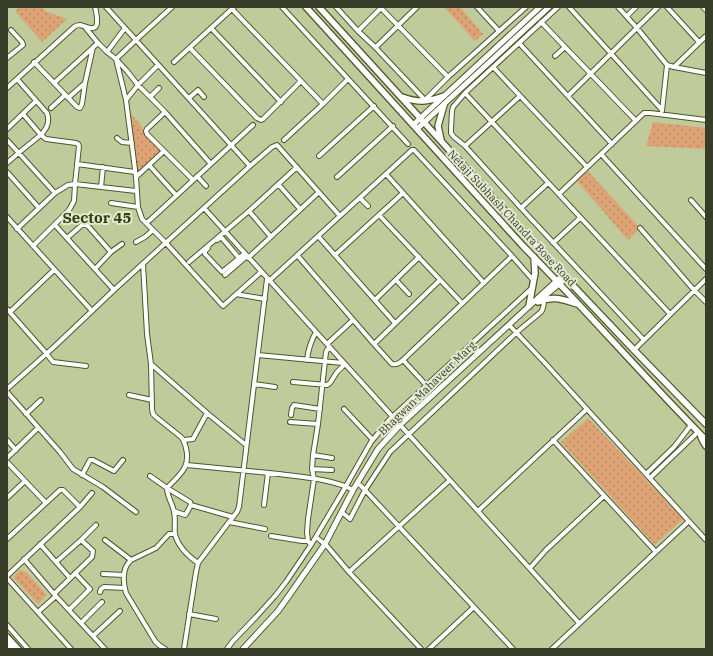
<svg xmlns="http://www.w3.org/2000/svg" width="713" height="656" font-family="'IBM Plex Serif',serif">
	<defs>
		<pattern id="grass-dots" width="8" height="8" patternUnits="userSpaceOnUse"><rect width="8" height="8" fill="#dea374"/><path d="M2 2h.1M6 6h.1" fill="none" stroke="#b5865f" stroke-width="1.8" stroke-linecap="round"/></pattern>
	</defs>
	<rect width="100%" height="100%" fill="#bfcb9a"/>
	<path fill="url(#grass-dots)" d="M20,7H42L45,11L67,19L42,42L15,11Z
		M444,7H460L483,34L475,41Z
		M128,111L139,123L144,131L163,151L137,175Z
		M653,122L706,128V149L646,146Z
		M586,169L640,228L628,240L577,181Z
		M588,418L683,519L655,545L561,442Z
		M20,570L26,572L47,595L38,604L13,577Z"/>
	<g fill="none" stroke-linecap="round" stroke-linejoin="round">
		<g stroke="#4d572a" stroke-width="6">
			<path id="minor" d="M106,7L250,166
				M282,7L408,144
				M336,7L358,31
				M380,7L448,77
				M382,7L358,31L375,47L377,46L417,7
				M477,7L499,31
				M569,7L662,110
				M618,7L637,28L667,65L662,111
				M667,7L699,42
				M703,7L706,10
				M232,9L323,104
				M627,16L636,7
				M541,22L636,121
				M85,27L98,43L107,52L116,59L127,71L138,85L165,112L210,163
				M211,28L281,102
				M519,43L612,144
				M375,47L425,100L448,77L526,7
				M190,48L257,118L261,120L263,119L301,81
				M107,52L125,28
				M555,56L565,47
				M7,58L23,45L22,42L11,30
				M116,59L126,100L136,177L138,207L142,219L166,243L223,306L261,272
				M116,59L136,40L172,7
				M34,62L77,107L80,108L82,104L85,83L93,47
				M174,62L234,7
				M667,65L674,67L706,73
				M493,67L587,167
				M674,67L706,36
				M54,83L98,43
				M7,88L74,27C77,25 77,25 80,25C86,26 98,34 97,20C97,16 96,11 95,7
				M465,93L558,7
				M568,96L658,7
				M150,97L159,88
				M68,98L85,83
				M189,98L198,90L204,97
				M126,100L138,85L158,65
				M51,108L65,95
				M165,112L147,129L146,131L147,134L193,180
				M7,129L36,101
				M117,138L122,142L132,143
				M7,140L55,193
				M284,140L323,104L348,79
				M465,146L520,96
				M601,154L706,269
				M319,156L374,106
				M7,163C15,156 23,149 32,142C36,138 41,136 44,131C48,126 49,119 47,113L17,79
				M77,164L135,172
				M149,165L176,195
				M7,172L39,208
				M386,174L484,283
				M197,176L206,186
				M136,177L164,151
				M337,177L393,126
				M278,184L300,209
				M101,187L103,167
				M559,194L644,113H650L706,120
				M360,198L368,206
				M691,200L706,217
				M111,203L138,207
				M204,208L579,623
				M521,208L548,183
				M249,211L271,237
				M379,215L462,303
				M7,217L92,311
				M146,223L150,220L253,125
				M55,225L114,290
				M640,228L694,290L706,302
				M17,229L55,193L68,185L75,184L79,146L78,144L76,143L46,139L41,135L23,114
				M318,236L395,323
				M67,238L82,225H85L88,226L111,252
				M217,240L220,238H222L239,258
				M136,242L145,237L153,230
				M553,243L580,218
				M33,246L69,210L74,201L75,184L136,191
				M208,248L205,251V254L222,272L244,254
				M297,255L374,344L392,364C397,365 399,363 403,360L512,256
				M335,255L403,193
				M248,258L319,192
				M189,262L249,211L297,167
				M143,264L147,334L151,364L152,409L153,414L156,417L181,437C184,440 185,444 186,448C191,468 179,475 167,488C167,497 173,504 174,512C176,519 174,527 175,534C178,547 188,556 198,563
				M95,269L111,252L122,244
				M225,275L247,256
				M396,280L409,294
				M269,281L412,150H414L512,256L533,280
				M236,294L265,299
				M375,300L419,257
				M7,309L46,353L53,362L86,366
				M10,312L54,270
				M511,327L545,363L706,540
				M644,340L521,208L465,146L454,137L451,133V129L452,111L453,107L465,93L670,314
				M327,344L353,320
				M374,344L440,280
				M634,350L706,279
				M258,355L343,363
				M307,360C308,350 311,341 316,332
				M403,360L427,386
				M151,364L207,413L246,445
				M293,382L327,385L330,383L337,372L345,364
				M254,384L275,387
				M7,389L55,346L114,290L250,166L272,147L277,145L340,216
				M7,392L60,452L73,469L103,487L136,512
				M129,395L152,400
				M344,409L372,439
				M26,414L41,400
				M291,415L292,408L294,405L320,409
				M290,422L318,424L326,352L327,350L330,347
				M7,440L16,450
				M184,440L193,439L207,413
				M553,440L656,552
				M313,455L332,458
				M7,458L38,428
				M7,462L46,503
				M187,465C218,468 248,471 279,474C301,477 333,479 353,490
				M312,469L332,470
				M646,474L674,447L691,425
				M82,475L90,460H93L114,471L123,460
				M150,476L167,488L190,502L191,505L186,514L185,515L174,511
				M650,478L698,432
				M360,485L365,490L513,649
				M7,498L25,481
				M191,505L233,517
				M264,505L268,473
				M478,511L587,409
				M344,514L350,519L365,490L390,452L517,332L541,312C544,308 544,304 544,299
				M229,522L265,529
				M271,536L302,541H308
				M316,537L327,546L349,572L421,649
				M7,539L60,490H63L80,507
				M105,540L131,560
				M40,544L70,578
				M311,545L308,541L307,532L308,519L314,479L312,469L313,455L318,424
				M24,559L54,594L105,649
				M56,562L81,540L96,525
				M530,568L546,550L604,496
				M349,572L450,480
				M103,574L124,575
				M7,576L80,507L92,493
				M7,578L71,649
				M100,592L101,589L104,587L125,588
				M54,594L92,557L93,551L81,540
				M69,610L90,589L89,588L75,573
				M38,612L56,596
				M189,614L216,619
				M81,623L102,602
				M7,625L28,649
				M93,636L120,611
				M165,649L159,645L155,641L126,593C123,582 122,568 131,560L156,548L169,534H175
				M184,649L196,572L198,563L229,522L237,512L239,507L267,279
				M227,649L233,641L256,617L275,596L286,582L311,545L346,486L371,442L389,420L532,288
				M429,649L474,607
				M552,649L689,521"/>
		</g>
		<g stroke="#4d572a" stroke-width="7">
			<path id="tertiary" d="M413,125L540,7
				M417,129L549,7
				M541,299L566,278
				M243,649L278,611L288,597L325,544L353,490L378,449L400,425L563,275"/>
		</g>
		<g stroke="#4d572a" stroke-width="8">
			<path id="secondary" d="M306,7L523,246C585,309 644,377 706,440
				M319,7L563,275L634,350L706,424
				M402,97C419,103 427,102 444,96
				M441,140L438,126L444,105
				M538,302C554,295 563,300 578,304
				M529,306L535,273L534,257
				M701,437L704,443L706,446
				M7,637L18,649
				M7,644L12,649"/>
		</g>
		<use href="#minor" stroke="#fff" stroke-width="4"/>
		<use href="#tertiary" stroke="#fff" stroke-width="5"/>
		<use href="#secondary" stroke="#fff" stroke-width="5.5"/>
	</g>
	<g text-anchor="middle" stroke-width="4" stroke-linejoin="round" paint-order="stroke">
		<g font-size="11" fill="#383d29" stroke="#e2e9d0">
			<text transform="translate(512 218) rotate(47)" y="4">Netaji Subhash Chandra Bose Road</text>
			<text transform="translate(427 388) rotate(-44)" y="4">Bhagwan Mahaveer Marg</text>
		</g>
		<g font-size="15" font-weight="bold" fill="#363e10" stroke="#e2e9d0">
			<text x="97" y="223">Sector 45</text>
		</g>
	</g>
	<rect width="713" height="656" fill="none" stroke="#383d29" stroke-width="16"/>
</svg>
